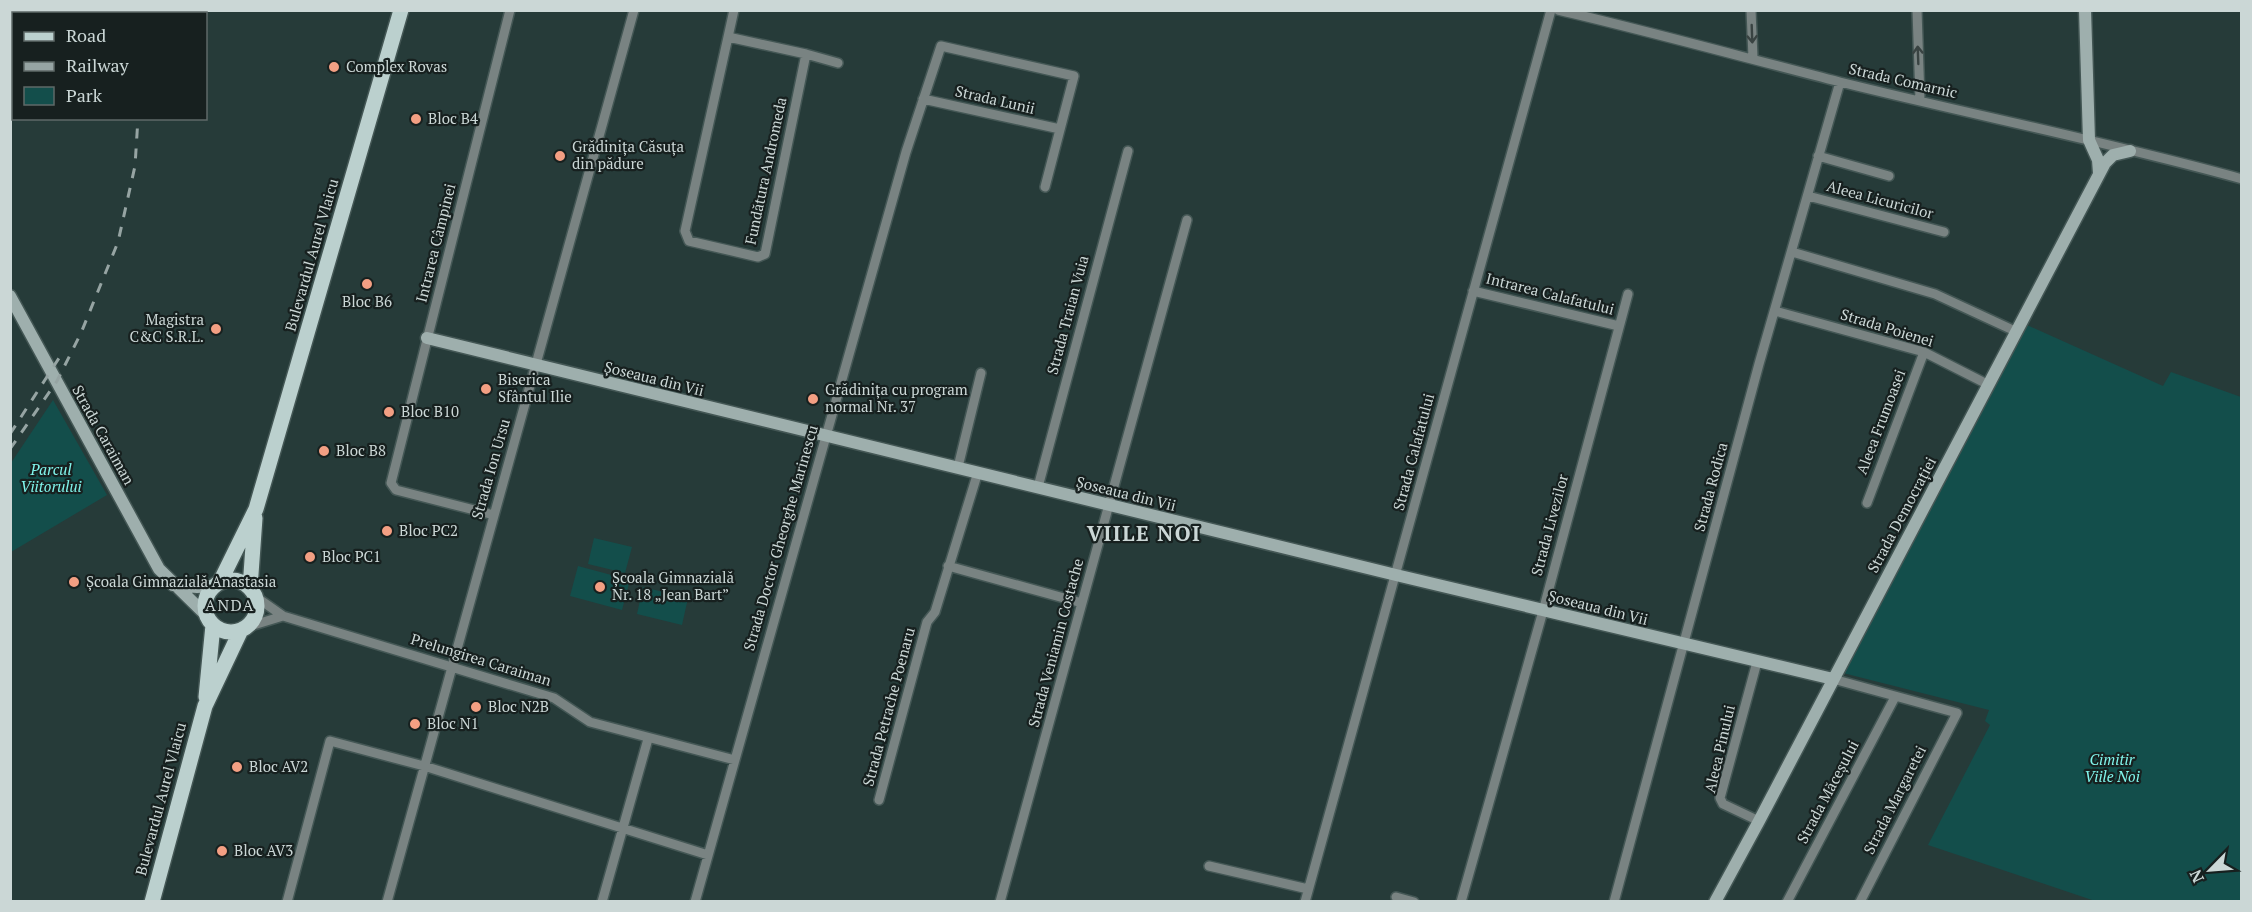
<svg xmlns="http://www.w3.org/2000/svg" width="2252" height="912" font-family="'PT Serif',serif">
	<rect width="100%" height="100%" fill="#263b39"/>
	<path fill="#134e4b" d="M2027,325L2163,386L2171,372L2241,397V901H2095L1928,845L1990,725L1985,721L1989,710L1843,673L1970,425Z
		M53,400L107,495L11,552V463Z
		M594,538L632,547L625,573L588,564Z
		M578,566L630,580L622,610L570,596Z
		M643,587L688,598L682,625L637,614Z"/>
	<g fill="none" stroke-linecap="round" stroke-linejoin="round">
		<g stroke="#445755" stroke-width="12">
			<path id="street" d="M734,10L685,231L689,241L758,257L765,254L806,54
				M1558,10C1652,32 1746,58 1840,82C1973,115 2109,142 2242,179
				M1751,10L1753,58
				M1917,10L1920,100
				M728,37L806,54L838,63
				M923,99L1060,129
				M1818,156L1889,176
				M1808,196L1944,232
				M1792,252L1935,294L2015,331
				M1473,291L1619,326
				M1775,311L1924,352L1987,384
				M958,467L981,373
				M1038,487L1128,151
				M1867,503L1924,352
				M494,515L396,490L391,483L510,10
				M948,566L1082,603
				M256,597L283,616L554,698L590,722L735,760
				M247,627L283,616
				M1757,662L1720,798L1723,804L1759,821
				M1833,679L1957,713L1860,902
				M879,800L927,622L935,612L978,472
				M1209,866L1308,889
				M1396,897L1414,902
				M287,902L330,741L424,766L708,855
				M387,902L634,10
				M602,902L648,739
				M695,902L906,152L941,46L1074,76L1045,187
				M1000,902L1187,220
				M1305,902L1551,10
				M1461,902L1543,611L1628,294
				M1614,902L1759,364L1840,82
				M1787,902L1895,697"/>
		</g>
		<g stroke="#445755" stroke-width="15">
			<path id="secondary" d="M2085,10L2089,140L2098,160L2099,173
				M10,296L159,569L206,615
				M427,338L1396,575L1833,679
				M173,585L197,587L214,586
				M1715,902L1759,821L2105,163L2113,155L2130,151"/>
		</g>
		<g stroke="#445755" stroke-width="18">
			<path id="primary" d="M205 606a26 26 0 1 1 52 0a26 26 0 1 1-52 0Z
				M220,582L256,509L401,10
				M250,588L255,518
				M206,697L213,625
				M152,902L205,706L241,630"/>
		</g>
		<use href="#street" stroke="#798382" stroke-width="9"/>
		<use href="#secondary" stroke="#9eafad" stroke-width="12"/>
		<use href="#primary" stroke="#bbd0ce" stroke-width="15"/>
		<path stroke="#96a4a3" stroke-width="3" stroke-dasharray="10 10" stroke-linecap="butt" d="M142,14V10
			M10,434L61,355
			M10,449L57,381L81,333L118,242L135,166L138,118"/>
	</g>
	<defs><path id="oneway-shaft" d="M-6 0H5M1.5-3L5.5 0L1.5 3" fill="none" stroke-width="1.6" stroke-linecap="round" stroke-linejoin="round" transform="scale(1.5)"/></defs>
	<g stroke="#394342">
		<use href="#oneway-shaft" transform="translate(1752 34) rotate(88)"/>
		<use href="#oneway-shaft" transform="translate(1918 55) rotate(-92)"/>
	</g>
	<g fill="#f39f83" stroke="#17201f" stroke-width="2">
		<circle cx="334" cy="67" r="6"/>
		<circle cx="416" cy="119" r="6"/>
		<circle cx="560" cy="156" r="6"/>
		<circle cx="367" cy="284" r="6"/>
		<circle cx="216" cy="329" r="6"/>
		<circle cx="486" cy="389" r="6"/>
		<circle cx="813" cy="399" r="6"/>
		<circle cx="389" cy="412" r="6"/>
		<circle cx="324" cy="451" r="6"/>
		<circle cx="387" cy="531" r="6"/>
		<circle cx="310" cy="557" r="6"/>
		<circle cx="74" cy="582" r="6"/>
		<circle cx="600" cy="587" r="6"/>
		<circle cx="476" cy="707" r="6"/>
		<circle cx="415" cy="724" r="6"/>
		<circle cx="237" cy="767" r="6"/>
		<circle cx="222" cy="851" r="6"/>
	</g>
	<g text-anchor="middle" stroke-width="4.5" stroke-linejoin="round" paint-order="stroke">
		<g font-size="15" fill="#cbd7d6" stroke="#17201f" text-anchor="start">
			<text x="346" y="72">Complex Rovas</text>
			<text x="428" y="124">Bloc B4</text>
			<text x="572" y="152">Grădinița Căsuța<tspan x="572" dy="17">din pădure</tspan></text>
			<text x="367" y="307" text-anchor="middle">Bloc B6</text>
			<text x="204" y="325" text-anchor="end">Magistra<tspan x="204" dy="17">C&amp;C S.R.L.</tspan></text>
			<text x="498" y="385">Biserica<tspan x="498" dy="17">Sfântul Ilie</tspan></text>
			<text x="825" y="395">Grădinița cu program<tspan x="825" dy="17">normal Nr. 37</tspan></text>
			<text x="401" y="417">Bloc B10</text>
			<text x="336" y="456">Bloc B8</text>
			<text x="399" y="536">Bloc PC2</text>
			<text x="322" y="562">Bloc PC1</text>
			<text x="612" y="583">Școala Gimnazială<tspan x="612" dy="17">Nr. 18 „Jean Bart”</tspan></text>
			<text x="86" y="587">Școala Gimnazială Anastasia</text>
			<text x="488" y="712">Bloc N2B</text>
			<text x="427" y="729">Bloc N1</text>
			<text x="249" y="772">Bloc AV2</text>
			<text x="234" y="856">Bloc AV3</text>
		</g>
		<g font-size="15" fill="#cbd7d6" stroke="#17201f">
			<text transform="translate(1903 81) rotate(13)" y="5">Strada Comarnic</text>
			<text transform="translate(995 100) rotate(13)" y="5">Strada Lunii</text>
			<text transform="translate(766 171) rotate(-78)" y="5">Fundătura Andromeda</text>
			<text transform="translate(1880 200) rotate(15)" y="5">Aleea Licuricilor</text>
			<text transform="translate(436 243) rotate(-76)" y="5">Intrarea Câmpinei</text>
			<text transform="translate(312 255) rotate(-74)" y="5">Bulevardul Aurel Vlaicu</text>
			<text transform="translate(1550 294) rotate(14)" y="5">Intrarea Calafatului</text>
			<text transform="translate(1068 315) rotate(-75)" y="5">Strada Traian Vuia</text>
			<text transform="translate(1887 328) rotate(17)" y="5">Strada Poienei</text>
			<text transform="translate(654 379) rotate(14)" y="5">Șoseaua din Vii</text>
			<text transform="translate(1881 422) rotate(-69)" y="5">Aleea Frumoasei</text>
			<text transform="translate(103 435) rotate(61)" y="5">Strada Caraiman</text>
			<text transform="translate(1414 452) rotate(-75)" y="5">Strada Calafatului</text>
			<text transform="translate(491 469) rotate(-74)" y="5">Strada Ion Ursu</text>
			<text transform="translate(1711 487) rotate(-75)" y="5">Strada Rodica</text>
			<text transform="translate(1126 494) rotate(14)" y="5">Șoseaua din Vii</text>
			<text transform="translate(1902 515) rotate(-62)" y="5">Strada Democrației</text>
			<text transform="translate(1550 525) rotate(-75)" y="5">Strada Livezilor</text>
			<text transform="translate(781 538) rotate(-74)" y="5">Strada Doctor Gheorghe Marinescu</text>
			<text transform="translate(1598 608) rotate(14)" y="5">Șoseaua din Vii</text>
			<text transform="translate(1056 643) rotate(-75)" y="5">Strada Veniamin Costache</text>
			<text transform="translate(481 660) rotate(17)" y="5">Prelungirea Caraiman</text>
			<text transform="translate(889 707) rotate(-75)" y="5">Strada Petrache Poenaru</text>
			<text transform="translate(1720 749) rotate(-77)" y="5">Aleea Pinului</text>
			<text transform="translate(1828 792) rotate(-62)" y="5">Strada Măceșului</text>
			<text transform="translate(161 799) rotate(-75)" y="5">Bulevardul Aurel Vlaicu</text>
			<text transform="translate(1895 800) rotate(-63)" y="5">Strada Margaretei</text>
		</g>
		<g font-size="15" font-style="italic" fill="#80f5ec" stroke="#17201f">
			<text x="51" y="475">Parcul<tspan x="51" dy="17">Viitorului</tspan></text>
			<text x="2112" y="765">Cimitir<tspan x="2112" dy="17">Viile Noi</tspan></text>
		</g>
		<g font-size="16" letter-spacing="1.5" fill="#cbd7d6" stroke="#17201f">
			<text x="230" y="611">ANDA</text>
		</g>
		<g font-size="21" font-weight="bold" letter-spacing="1.5" fill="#cbd7d6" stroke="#17201f">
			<text x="1144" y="541">VIILE NOI</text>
		</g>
	</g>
	<rect width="2252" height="912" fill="none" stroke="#cbd7d6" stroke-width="24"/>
	<rect x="12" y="12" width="195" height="108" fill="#17201f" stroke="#5f6968" stroke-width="1.5"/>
	<rect x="24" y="32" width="30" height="9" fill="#bbd0ce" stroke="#5f6968" stroke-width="1.5"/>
	<text x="66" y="42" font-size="18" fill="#cbd7d6">Road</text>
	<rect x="24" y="62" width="30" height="9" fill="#96a4a3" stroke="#5f6968" stroke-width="1.5"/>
	<text x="66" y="72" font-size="18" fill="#cbd7d6">Railway</text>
	<rect x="24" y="87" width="30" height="18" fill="#134e4b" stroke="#5f6968" stroke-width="1.5"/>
	<text x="66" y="102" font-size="18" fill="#cbd7d6">Park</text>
	<g transform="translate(2210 870) rotate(245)" stroke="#17201f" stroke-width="4.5" paint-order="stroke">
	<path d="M0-4.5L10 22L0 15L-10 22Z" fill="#cbd7d6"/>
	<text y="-9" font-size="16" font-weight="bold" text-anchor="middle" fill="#cbd7d6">N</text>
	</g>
</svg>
